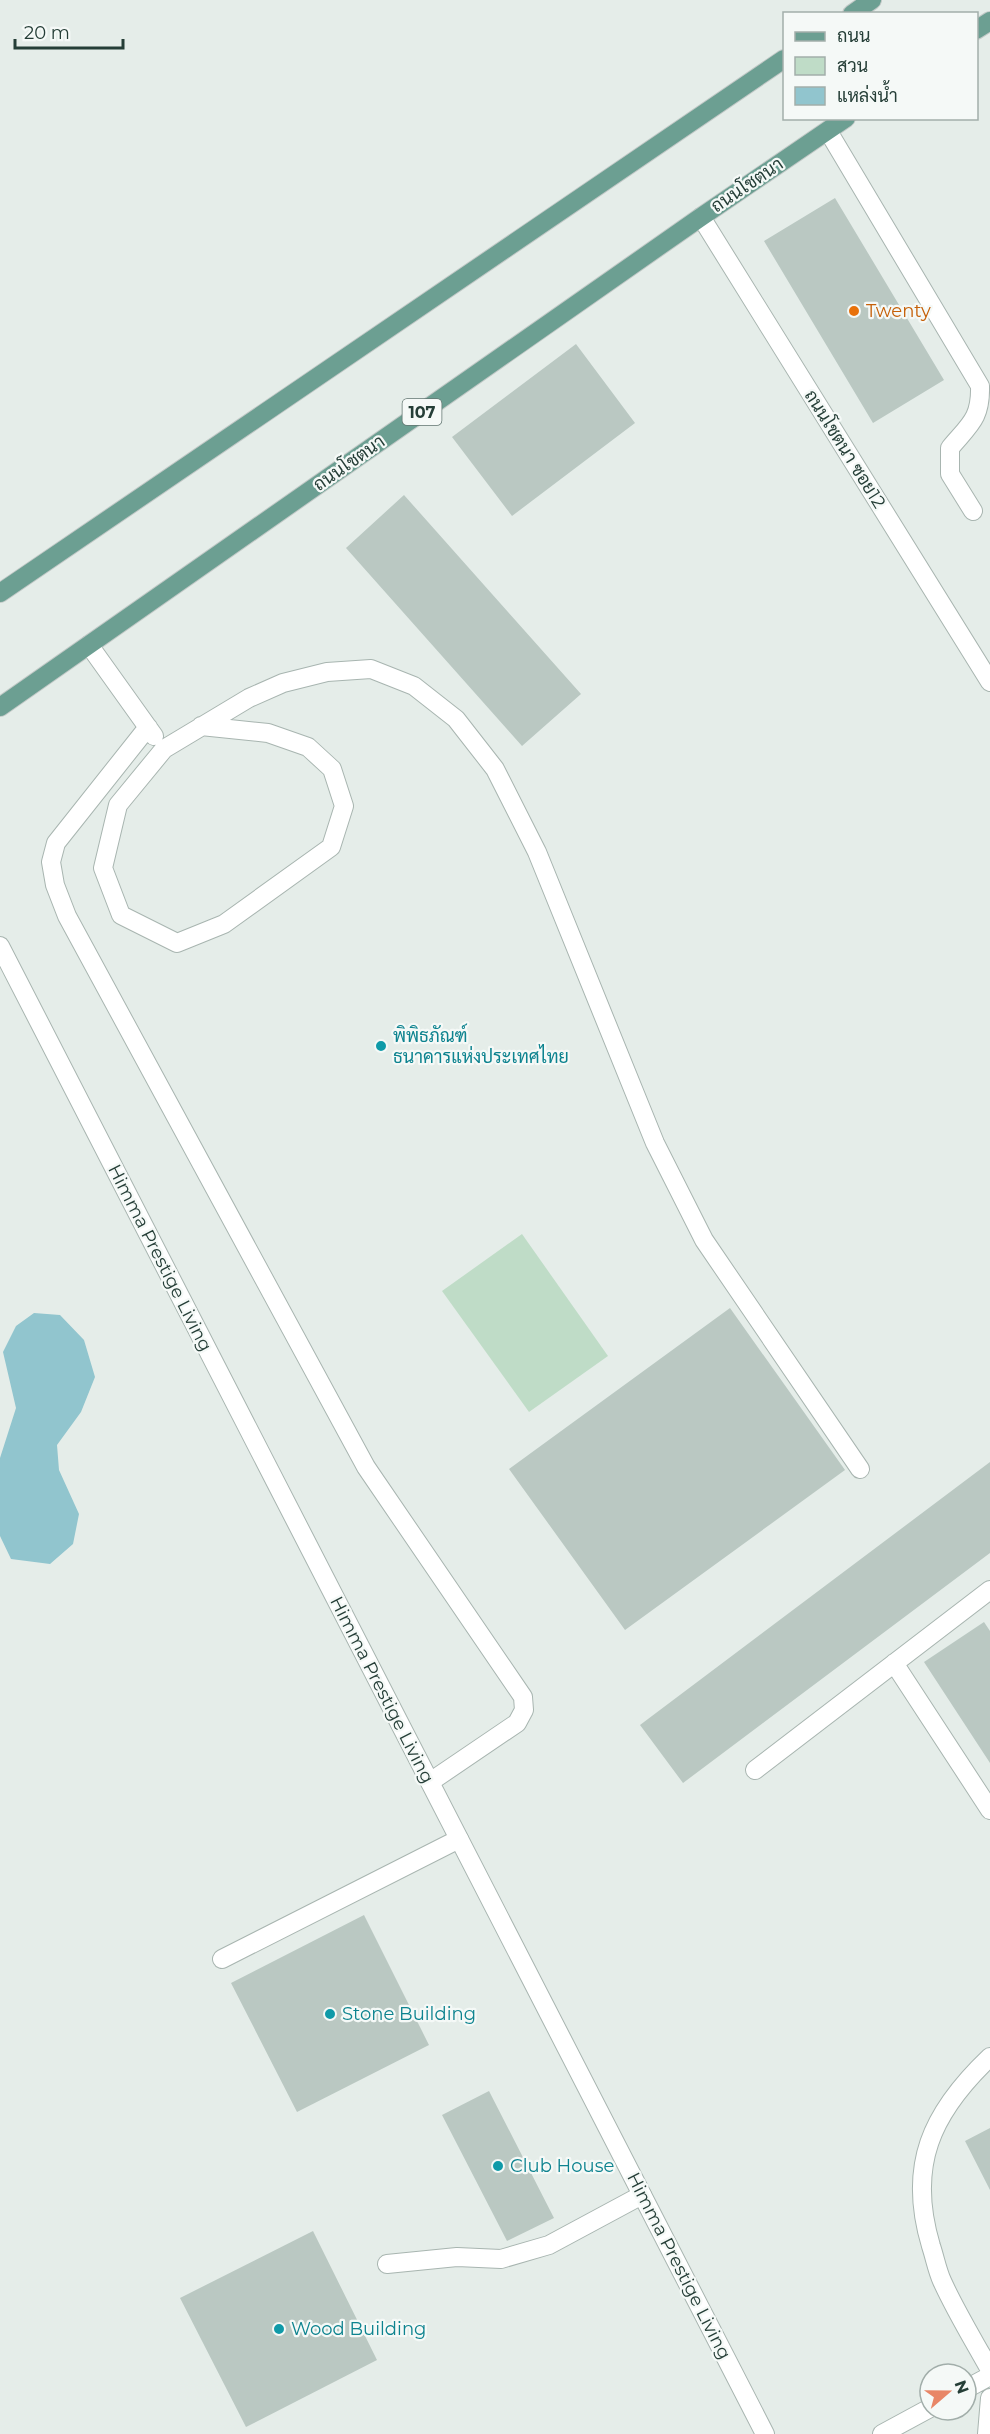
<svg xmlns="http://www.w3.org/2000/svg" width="990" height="2434" font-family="Montserrat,Sarabun,sans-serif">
	<rect width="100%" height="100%" fill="#e5ede9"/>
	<path fill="#bfdcc7" d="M522,1234L608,1356L529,1412L442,1291Z"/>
	<path fill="#91c5ce" d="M34,1313L60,1315L84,1340L95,1377L81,1412L57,1445L59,1470L79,1514L73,1544L50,1564L11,1559L0,1536V1458L16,1408L3,1352L16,1326Z"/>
	<path fill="#bac8c2" d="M835,198L944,380L873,423L764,241Z
		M576,344L635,423L512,516L452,437Z
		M404,495L581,694L522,746L346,548Z
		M730,1308L845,1470L625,1630L509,1469Z
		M990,1462V1553L683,1783L640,1725Z
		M984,1622L990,1631V1763L924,1662Z
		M364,1915L429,2045L297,2112L231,1983Z
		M489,2091L554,2218L507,2241L442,2115Z
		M990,2128V2190L965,2141Z
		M313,2231L377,2360L246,2427L180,2298Z"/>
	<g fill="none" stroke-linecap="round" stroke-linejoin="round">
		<g stroke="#a8b5b0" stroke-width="20">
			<path id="service" d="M828,131L980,386C981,419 969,425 950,448V474L973,511
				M89,645L154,736
				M201,726L268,733L308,747L332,769L344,806L331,847L224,924L177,943L121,915L103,868L118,805L164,749L249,698L283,683L327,672L371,669L414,686L456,719L495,769L537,852L655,1143L704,1240L860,1469
				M148,727L56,843L51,862L55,885L67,916L366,1467L523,1697L524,1710L517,1723L430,1782
				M894,1663L990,1810
				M755,1770L990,1590
				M222,1959L459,1839
				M990,2057C931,2113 907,2166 931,2246C935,2258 937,2270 942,2281C956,2312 974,2341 990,2370
				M387,2264L457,2257L501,2259L549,2245L642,2195
				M966,2389L990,2376
				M882,2434L930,2408
				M987,2434L990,2398"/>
		</g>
		<g stroke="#a8b5b0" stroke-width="20">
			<path id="minor" d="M701,217L990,682
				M0,946L765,2434"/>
		</g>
		<g stroke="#c2c9c7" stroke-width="20">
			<path id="primary" d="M852,14L872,0
				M976,30L990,21
				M0,593L784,59
				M0,707L701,217L846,118"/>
		</g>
		<use href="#service" stroke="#fff" stroke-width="18"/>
		<use href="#minor" stroke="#fff" stroke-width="18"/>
		<use href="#primary" stroke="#6c9f92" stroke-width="18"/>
	</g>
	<circle fill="#e8710a" stroke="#f5f9f7" stroke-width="2" cx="854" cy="311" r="6"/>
	<g fill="#0f9aa8" stroke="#f5f9f7" stroke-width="2">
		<circle cx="381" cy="1046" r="6"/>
		<circle cx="330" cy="2014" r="6"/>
		<circle cx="498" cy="2166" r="6"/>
		<circle cx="279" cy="2329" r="6"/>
	</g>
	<g text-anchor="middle" stroke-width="4.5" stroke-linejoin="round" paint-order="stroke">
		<rect fill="#f5f9f7" stroke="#637671" stroke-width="1.5" x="402.5" y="399" width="39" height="26" rx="4.5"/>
		<g font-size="16" font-weight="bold" fill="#253e37">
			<text x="422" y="418">107</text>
		</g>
		<g font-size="18" fill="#253e37" stroke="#f5f9f7">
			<text transform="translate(747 185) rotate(-34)" y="6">ถนนโชตนา</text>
			<text transform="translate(845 449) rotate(58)" y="6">ถนนโชตนา ซอย12</text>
			<text transform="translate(349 463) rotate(-35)" y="6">ถนนโชตนา</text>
			<text transform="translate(160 1258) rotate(63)" y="6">Himma Prestige Living</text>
			<text transform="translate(382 1690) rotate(63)" y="6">Himma Prestige Living</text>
			<text transform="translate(679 2266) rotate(63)" y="6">Himma Prestige Living</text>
		</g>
		<g font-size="18" fill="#c56008" stroke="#f5f9f7" text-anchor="start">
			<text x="866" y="317">Twenty</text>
		</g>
		<g font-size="18" fill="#0d838f" stroke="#f5f9f7" text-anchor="start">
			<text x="393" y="1042">พิพิธภัณฑ์<tspan x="393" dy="21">ธนาคารแห่งประเทศไทย</tspan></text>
			<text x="342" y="2020">Stone Building</text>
			<text x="510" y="2172">Club House</text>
			<text x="291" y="2335">Wood Building</text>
		</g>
	</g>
	<rect x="783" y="12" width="195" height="108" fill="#f5f9f7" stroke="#a2aeaa" stroke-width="1.5"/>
	<rect x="795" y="32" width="30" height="9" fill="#6c9f92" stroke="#a2aeaa" stroke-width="1.5"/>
	<text x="837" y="42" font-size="18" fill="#253e37">ถนน</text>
	<rect x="795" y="57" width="30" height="18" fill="#bfdcc7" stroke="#a2aeaa" stroke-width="1.5"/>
	<text x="837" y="72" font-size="18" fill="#253e37">สวน</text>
	<rect x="795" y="87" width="30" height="18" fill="#91c5ce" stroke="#a2aeaa" stroke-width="1.5"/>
	<text x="837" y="102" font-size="18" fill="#253e37">แหล่งน้ำ</text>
	<g transform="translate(948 2392) rotate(70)"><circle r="28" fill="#f5f9f7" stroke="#a2aeaa" stroke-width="1.5"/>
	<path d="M0-4.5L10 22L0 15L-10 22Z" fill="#e88667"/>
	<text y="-9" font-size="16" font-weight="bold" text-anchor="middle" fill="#253e37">N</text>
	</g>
	<path d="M15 39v9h108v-9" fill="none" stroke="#253e37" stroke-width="3"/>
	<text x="24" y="39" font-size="18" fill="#253e37" stroke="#f5f9f7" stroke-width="4.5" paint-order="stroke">20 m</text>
</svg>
